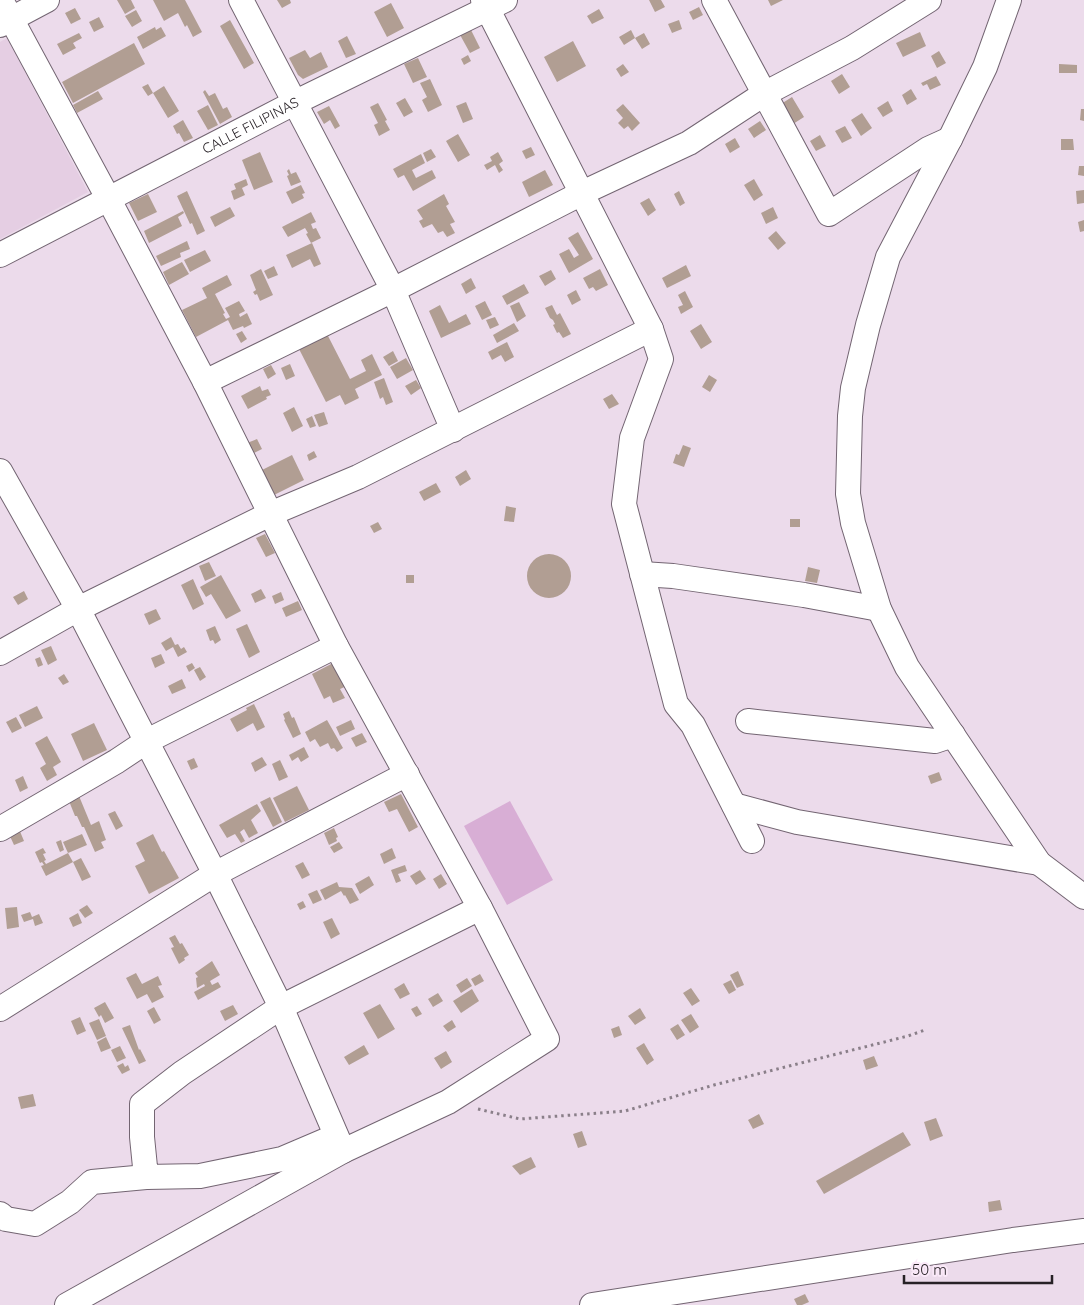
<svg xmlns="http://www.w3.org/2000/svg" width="1084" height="1305" font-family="Quicksand,sans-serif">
	<rect width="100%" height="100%" fill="#ecdbeb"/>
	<path fill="#e5cee3" d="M7,38L88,192L0,239V42Z"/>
	<path fill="#d8aed5" d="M510,801L553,880L507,905L464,826Z"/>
	<path fill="#b19e93" d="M117,0H131L135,8L125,14Z
		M153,0H185L202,32L193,37L187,25L185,27L178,13L164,21Z
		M277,0H290L291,3L282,8Z
		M649,0H661L665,7L655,12Z
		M768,0H783L771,6Z
		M391,3L404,28L387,37L374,12Z
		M699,7L703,15L693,20L689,12Z
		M75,8L81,19L71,24L65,13Z
		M599,9L604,18L592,24L587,16Z
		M136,10L142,21L132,27L125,16Z
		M99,17L104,27L94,32L89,22Z
		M230,20L254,63L244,69L220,26Z
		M679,20L682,29L672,33L668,24Z
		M155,27L156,30L161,27L166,36L143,49L137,37Z
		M470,28L480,48L470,53L459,33Z
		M631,30L635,38L644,33L650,44L642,49L635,38L624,45L619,37Z
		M920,32L926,46L903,57L896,43Z
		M79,33L82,38L73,43L76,48L63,55L57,44Z
		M347,36L356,54L346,58L338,41Z
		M573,41L586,66L557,82L544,57Z
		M134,43L145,64L73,103L62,82Z
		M305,50L310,58L321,52L328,67L303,79L298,75L289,58Z
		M939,51L946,63L937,68L931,56Z
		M468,55L471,61L464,65L461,59Z
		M418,58L427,77L413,83L404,64Z
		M623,64L629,72L621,77L616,69Z
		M1059,64L1077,65V73H1059Z
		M842,74L850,87L839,94L831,81Z
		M936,76L941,85L930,90L927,84L923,86L921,83Z
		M430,79L442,105L428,112L422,100L427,97L420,83Z
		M148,84L153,93L164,86L179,111L168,118L153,93L148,96L142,87Z
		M911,89L917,99L907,105L902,95Z
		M205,90L209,96L215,93L223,109L227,107L232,117L220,124L203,92Z
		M98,91L103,99L77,113L73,105Z
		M792,97L804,117L793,124L781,104Z
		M405,98L413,112L404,117L396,103Z
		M888,101L893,111L883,117L877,108Z
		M466,102L473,119L463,123L456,106Z
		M378,103L387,120L385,121L390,130L379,136L374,125L378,123L370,107Z
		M623,104L640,123L632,131L628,126L624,129L618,123L623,118L616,110Z
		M208,105L218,125L208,130L197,111Z
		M329,106L340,126L335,129L330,120L324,124L317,112Z
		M1081,109H1084V121L1080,120Z
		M862,113L872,128L861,136L851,120Z
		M183,120L193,138L184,142L179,133L177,134L173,126Z
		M760,121L766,130L754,138L748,129Z
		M845,126L852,138L842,143L835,131Z
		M458,134L470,155L458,162L446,141Z
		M820,135L826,146L816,151L810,141Z
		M735,138L740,147L730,153L725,144Z
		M1061,139H1073L1074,150H1061Z
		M531,147L535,155L526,159L522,151Z
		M431,149L436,157L427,162L423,153Z
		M260,152L273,182L254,190L242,160Z
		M498,152L503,161L499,164L503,170L499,173L495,165L487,170L484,165L492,161L490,157Z
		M421,154L425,163L412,170L416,178L432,170L436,178L413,191L404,175L398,178L393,169Z
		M1079,166H1084V176L1078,175Z
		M289,169L291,174L296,172L301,182L291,186L287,176L289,175L287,171Z
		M545,170L553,185L529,197L522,182Z
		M246,179L248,185L242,188L245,195L234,200L231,191L236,189L234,184Z
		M754,179L763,195L754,201L744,185Z
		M301,185L305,193L302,194L304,198L292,204L286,192Z
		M1084,190V203L1077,204L1076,191Z
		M187,191L205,231L197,235L192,223L190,224L177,196Z
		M679,191L685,203L680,206L674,194Z
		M148,194L157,212L138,221L129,203Z
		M444,194L449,204L446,206L455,222L450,224L455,233L447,237L443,231L438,233L432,224L423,228L419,221L423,219L417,210Z
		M649,198L656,210L648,216L640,203Z
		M230,207L235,216L215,227L210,217Z
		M773,207L778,218L766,224L761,213Z
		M183,211L184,213L178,217L182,226L149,243L144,231Z
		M311,212L316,222L311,224L313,229L316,228L321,238L311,243L306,234L308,233L305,228L288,237L282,227Z
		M1084,220V231L1080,232L1078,222Z
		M776,231L786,243L778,250L768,238Z
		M578,232L593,259L569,273L559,254L569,249L574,258L579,255L568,238Z
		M187,241L190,249L180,253L181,257L161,266L156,256Z
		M312,243L321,264L314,267L310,259L292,268L286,255Z
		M205,250L211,261L190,272L184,260Z
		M182,262L189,274L169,285L163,272Z
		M686,265L691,276L667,288L662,278Z
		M274,266L278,275L268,279L264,271Z
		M261,269L273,295L260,301L257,294L255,295L253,292L256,290L250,275Z
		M600,269L608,285L596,291L593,287L589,289L583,278Z
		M551,270L556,279L545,286L539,276Z
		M227,275L232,285L215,294L225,313L223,314L226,319L230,317L225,308L239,301L245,311L239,314L240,317L247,313L252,324L244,328L243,326L233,330L228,320L196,337L182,310L207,298L202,288Z
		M471,278L476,288L466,294L461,284Z
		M524,284L529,293L507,305L502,296Z
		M576,290L581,300L572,305L567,295Z
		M685,291L693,307L681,314L678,307L683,305L678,295Z
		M485,301L492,315L482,320L475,306Z
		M519,302L526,316L517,322L510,306Z
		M440,305L449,323L466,314L471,324L441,338L429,311Z
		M552,305L557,315L560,313L571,334L563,338L559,332L557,333L553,325L555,324L553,320L550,318L545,308Z
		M495,317L499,325L490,329L486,320Z
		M514,323L519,331L497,343L493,335Z
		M701,324L712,342L701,349L690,331Z
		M242,331L247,339L241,343L236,334Z
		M327,334L350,379L366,371L361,360L372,354L382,375L355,389L359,398L345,405L340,395L326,402L299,349Z
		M507,342L514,357L505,362L501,355L492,360L488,352Z
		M393,351L398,361L389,366L383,357Z
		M406,358L413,370L397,379L390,367Z
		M290,364L295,376L286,380L281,368Z
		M271,365L276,374L268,379L263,369Z
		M709,375L717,380L710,392L702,387Z
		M384,378L393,402L386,405L383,397L380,399L374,382Z
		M416,380L421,388L411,395L405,386Z
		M260,386L262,391L268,389L271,395L266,397L267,399L248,409L241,396Z
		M612,394L619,404L609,409L603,399Z
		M294,407L303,426L292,432L283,413Z
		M324,412L328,424L319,427L314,415Z
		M312,416L316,426L310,428L306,419Z
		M257,439L262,449L252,454L247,443Z
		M683,445L691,448L684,467L673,463L676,454L679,455Z
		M314,451L317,457L309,461L307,455Z
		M292,455L304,480L274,495L262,470Z
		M466,470L471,479L460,486L455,477Z
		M436,483L441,492L424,501L419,492Z
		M506,506L516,508L514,522L504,521Z
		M790,519H800V527H790Z
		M378,522L382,529L374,533L370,526Z
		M265,534L275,553L266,557L256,538Z
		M527 576a22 22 0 1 1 44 0a22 22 0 1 1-44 0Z
		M209,562L216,576L205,581L199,566Z
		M808,567L820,570L817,583L805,581Z
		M221,575L241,611L226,619L211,594L206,597L200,587Z
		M406,575H414V583H406Z
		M193,579L204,604L193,610L181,585Z
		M261,589L266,598L255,603L251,594Z
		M24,591L28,599L18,605L13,597Z
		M281,592L284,600L275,604L272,596Z
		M298,601L302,610L286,617L282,608Z
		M156,609L161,619L149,625L144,614Z
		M247,624L260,652L249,658L236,629Z
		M215,626L221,640L215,644L213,640L210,641L206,630Z
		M171,637L175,645L178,644L181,649L184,647L187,652L178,657L173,647L166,651L161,643Z
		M51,646L57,660L48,665L41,650Z
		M161,654L165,663L155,668L151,658Z
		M40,657L43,665L38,667L35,659Z
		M335,662L349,685L340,689L345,698L333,703L330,696L324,699L312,674Z
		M192,663L195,668L189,672L186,666Z
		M200,667L206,677L200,681L194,670Z
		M64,674L69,682L63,685L58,678Z
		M182,679L186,688L172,694L168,686Z
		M254,704L265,727L257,731L253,723L237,732L230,719L247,710L246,708Z
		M37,706L43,718L25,727L19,715Z
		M289,711L292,718L294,717L301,734L293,738L284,720L285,719L283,714Z
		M16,717L22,728L12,733L6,722Z
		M327,720L343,748L337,752L334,748L331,749L328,743L320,747L315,739L310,742L305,732Z
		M351,720L355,729L340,736L336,727Z
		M94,723L107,750L83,761L71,734Z
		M362,733L367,742L356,747L351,738Z
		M47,736L61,762L53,767L57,775L47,781L40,768L46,764L35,743Z
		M304,747L309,757L301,762L298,757L292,761L289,755Z
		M262,757L267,765L255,772L251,763Z
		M194,758L198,767L191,770L187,761Z
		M280,760L288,777L279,781L272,764Z
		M939,772L942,780L931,784L928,776Z
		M23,776L28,788L20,792L15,780Z
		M297,786L309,810L285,822L273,798Z
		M401,794L418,827L409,832L397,809L389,812L384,802Z
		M79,796L91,825L99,821L106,840L101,842L104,848L95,852L84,827H82L77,816H75L69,801Z
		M270,797L282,822L273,827L260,802Z
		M257,804L261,811L251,820L258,833L249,838L244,829L240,832L245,841L241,843L235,834L227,838L219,825Z
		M115,811L123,826L116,830L108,814Z
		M334,828L338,837L336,838L337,841L329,845L324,833Z
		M19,829L24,841L14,845L9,834Z
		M82,834L87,845L68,853L63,842Z
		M153,834L162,852L164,851L179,878L149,894L135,866L145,861L136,843Z
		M61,840L64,850L60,852L56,842Z
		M339,842L343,848L334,853L330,847Z
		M43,848L46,853L43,854L46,860L44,861L46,864L68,853L73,862L46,876L41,866L44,865L42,862L40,863L35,852Z
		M392,848L396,858L384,864L380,854Z
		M81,858L91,877L82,881L73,862Z
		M303,862L310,875L302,879L295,866Z
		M405,865L407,871L398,874L401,881L396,883L391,870Z
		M420,870L426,879L416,885L410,876Z
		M441,874L447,884L439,889L433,879Z
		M369,876L374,885L360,894L355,884Z
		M337,882L339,887L352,888L359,900L350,904L345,895L344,896L341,891L325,900L320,890Z
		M317,890L322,900L313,904L308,894Z
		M303,901L306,907L300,910L297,904Z
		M87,905L93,913L85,918L79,910Z
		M17,907L19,927L7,929L5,908Z
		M30,912L32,917L39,914L43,923L35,926L33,919L24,922L21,915Z
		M78,913L82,923L73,927L69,918Z
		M332,918L340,934L331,939L323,922Z
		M175,935L180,944L182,943L189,955L184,958L185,960L179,964L171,948L174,947L169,938Z
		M212,961L220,975L210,981L212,985L218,982L221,987L198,1000L194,992L205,986L204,984L197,988L196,978L198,977L195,973Z
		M738,971L744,985L737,988L730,975Z
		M136,973L142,984L158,976L162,985L158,986L164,997L152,1003L147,994L137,999L126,978Z
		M480,974L484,981L475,986L471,979Z
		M467,978L472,986L461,993L456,985Z
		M731,980L736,990L729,994L723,984Z
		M404,983L410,994L400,999L394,989Z
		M691,988L700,1001L692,1006L683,993Z
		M472,989L479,1001L461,1013L453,1001Z
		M438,993L443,1001L433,1007L428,999Z
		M105,1002L114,1018L105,1023L101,1015L99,1017L94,1008Z
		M380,1004L395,1029L378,1039L363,1013Z
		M233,1005L238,1014L225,1021L220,1011Z
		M417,1006L422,1014L416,1017L411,1009Z
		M154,1007L161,1020L154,1024L147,1011Z
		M640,1008L646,1018L635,1025L628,1016Z
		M691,1014L699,1027L690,1033L681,1020Z
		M80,1017L86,1031L77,1035L71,1021Z
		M99,1019L106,1036L97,1040L89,1023Z
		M452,1020L456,1027L448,1032L443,1026Z
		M678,1024L685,1035L677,1040L670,1029Z
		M130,1025L139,1050L140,1049L146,1061L139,1064L122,1028Z
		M619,1026L622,1035L614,1038L611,1029Z
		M106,1037L111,1048L101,1052L97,1042Z
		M644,1043L654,1060L647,1065L636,1048Z
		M364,1045L369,1054L349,1065L344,1057Z
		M120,1046L126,1058L117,1062L111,1050Z
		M446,1051L452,1062L441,1069L434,1058Z
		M874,1056L878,1066L866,1070L863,1060Z
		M123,1063L125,1067L128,1065L130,1070L122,1074L117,1066Z
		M33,1094L36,1106L21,1109L18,1097Z
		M759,1114L764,1124L753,1129L748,1120Z
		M936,1118L943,1136L930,1141L924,1122Z
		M582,1131L587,1145L578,1148L573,1134Z
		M903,1132L911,1145L824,1194L816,1181Z
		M531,1157L536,1167L520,1175L512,1166Z
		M1000,1200L1002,1210L989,1212L988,1202Z
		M805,1294L809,1302L802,1305H797L794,1299Z"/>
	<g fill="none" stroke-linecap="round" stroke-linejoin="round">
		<g stroke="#736572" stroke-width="26">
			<g id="minor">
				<path d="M1,0L108,198L205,382L336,646L480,908L547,1039L448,1102L343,1151L67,1305"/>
				<path d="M241,0L393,290L453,430"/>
				<path d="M483,0L651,329L661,359L632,438L624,504L676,704L693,725L752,841"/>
				<path d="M714,0L829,214L928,149L950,139"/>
				<path d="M1009,0L985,67L950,139L888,257L868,325L853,388L850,416L848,494L853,523L879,609L907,667L1039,863L1084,897"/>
				<path d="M0,25L47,0"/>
				<path id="s1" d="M0,255L294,103L505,0"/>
				<path d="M205,382L393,290L582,193L689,143L764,94L852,48L929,0"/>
				<path d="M0,471L78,609L215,874L281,1007L343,1151"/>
				<path d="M642,574L673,576L804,595L879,609"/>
				<path d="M0,653L78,609L270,514L358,477L651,329"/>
				<path d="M748,721L935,741L953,735"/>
				<path d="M734,805L797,822L1039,863"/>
				<path d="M0,829L117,761L147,741L336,646"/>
				<path d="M0,1009L215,874L407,774"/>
				<path d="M336,1136L282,1159L200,1176L146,1177L142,1137V1104L182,1073L281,1007L480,908"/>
				<path d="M0,1214L6,1219L35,1224L70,1202L92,1182L146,1177"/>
				<path d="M592,1305L1013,1240L1084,1231"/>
			</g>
		</g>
		<path stroke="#8a7f89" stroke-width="3" stroke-dasharray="2.5 4" stroke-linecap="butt" d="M478,1109L520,1119L625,1111L714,1085L908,1036L925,1030"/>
		<use href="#minor" stroke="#fff" stroke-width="24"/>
	</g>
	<g text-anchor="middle" stroke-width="4.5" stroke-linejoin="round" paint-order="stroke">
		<g font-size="14" fill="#272126" stroke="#fae9f8">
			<text dy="5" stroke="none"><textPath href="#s1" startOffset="282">CALLE FILIPINAS</textPath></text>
		</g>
	</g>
	<path d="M904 1275v8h148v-8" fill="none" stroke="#272126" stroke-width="2.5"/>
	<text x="912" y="1275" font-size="15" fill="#272126" stroke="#fae9f8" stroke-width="4" paint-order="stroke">50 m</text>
</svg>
